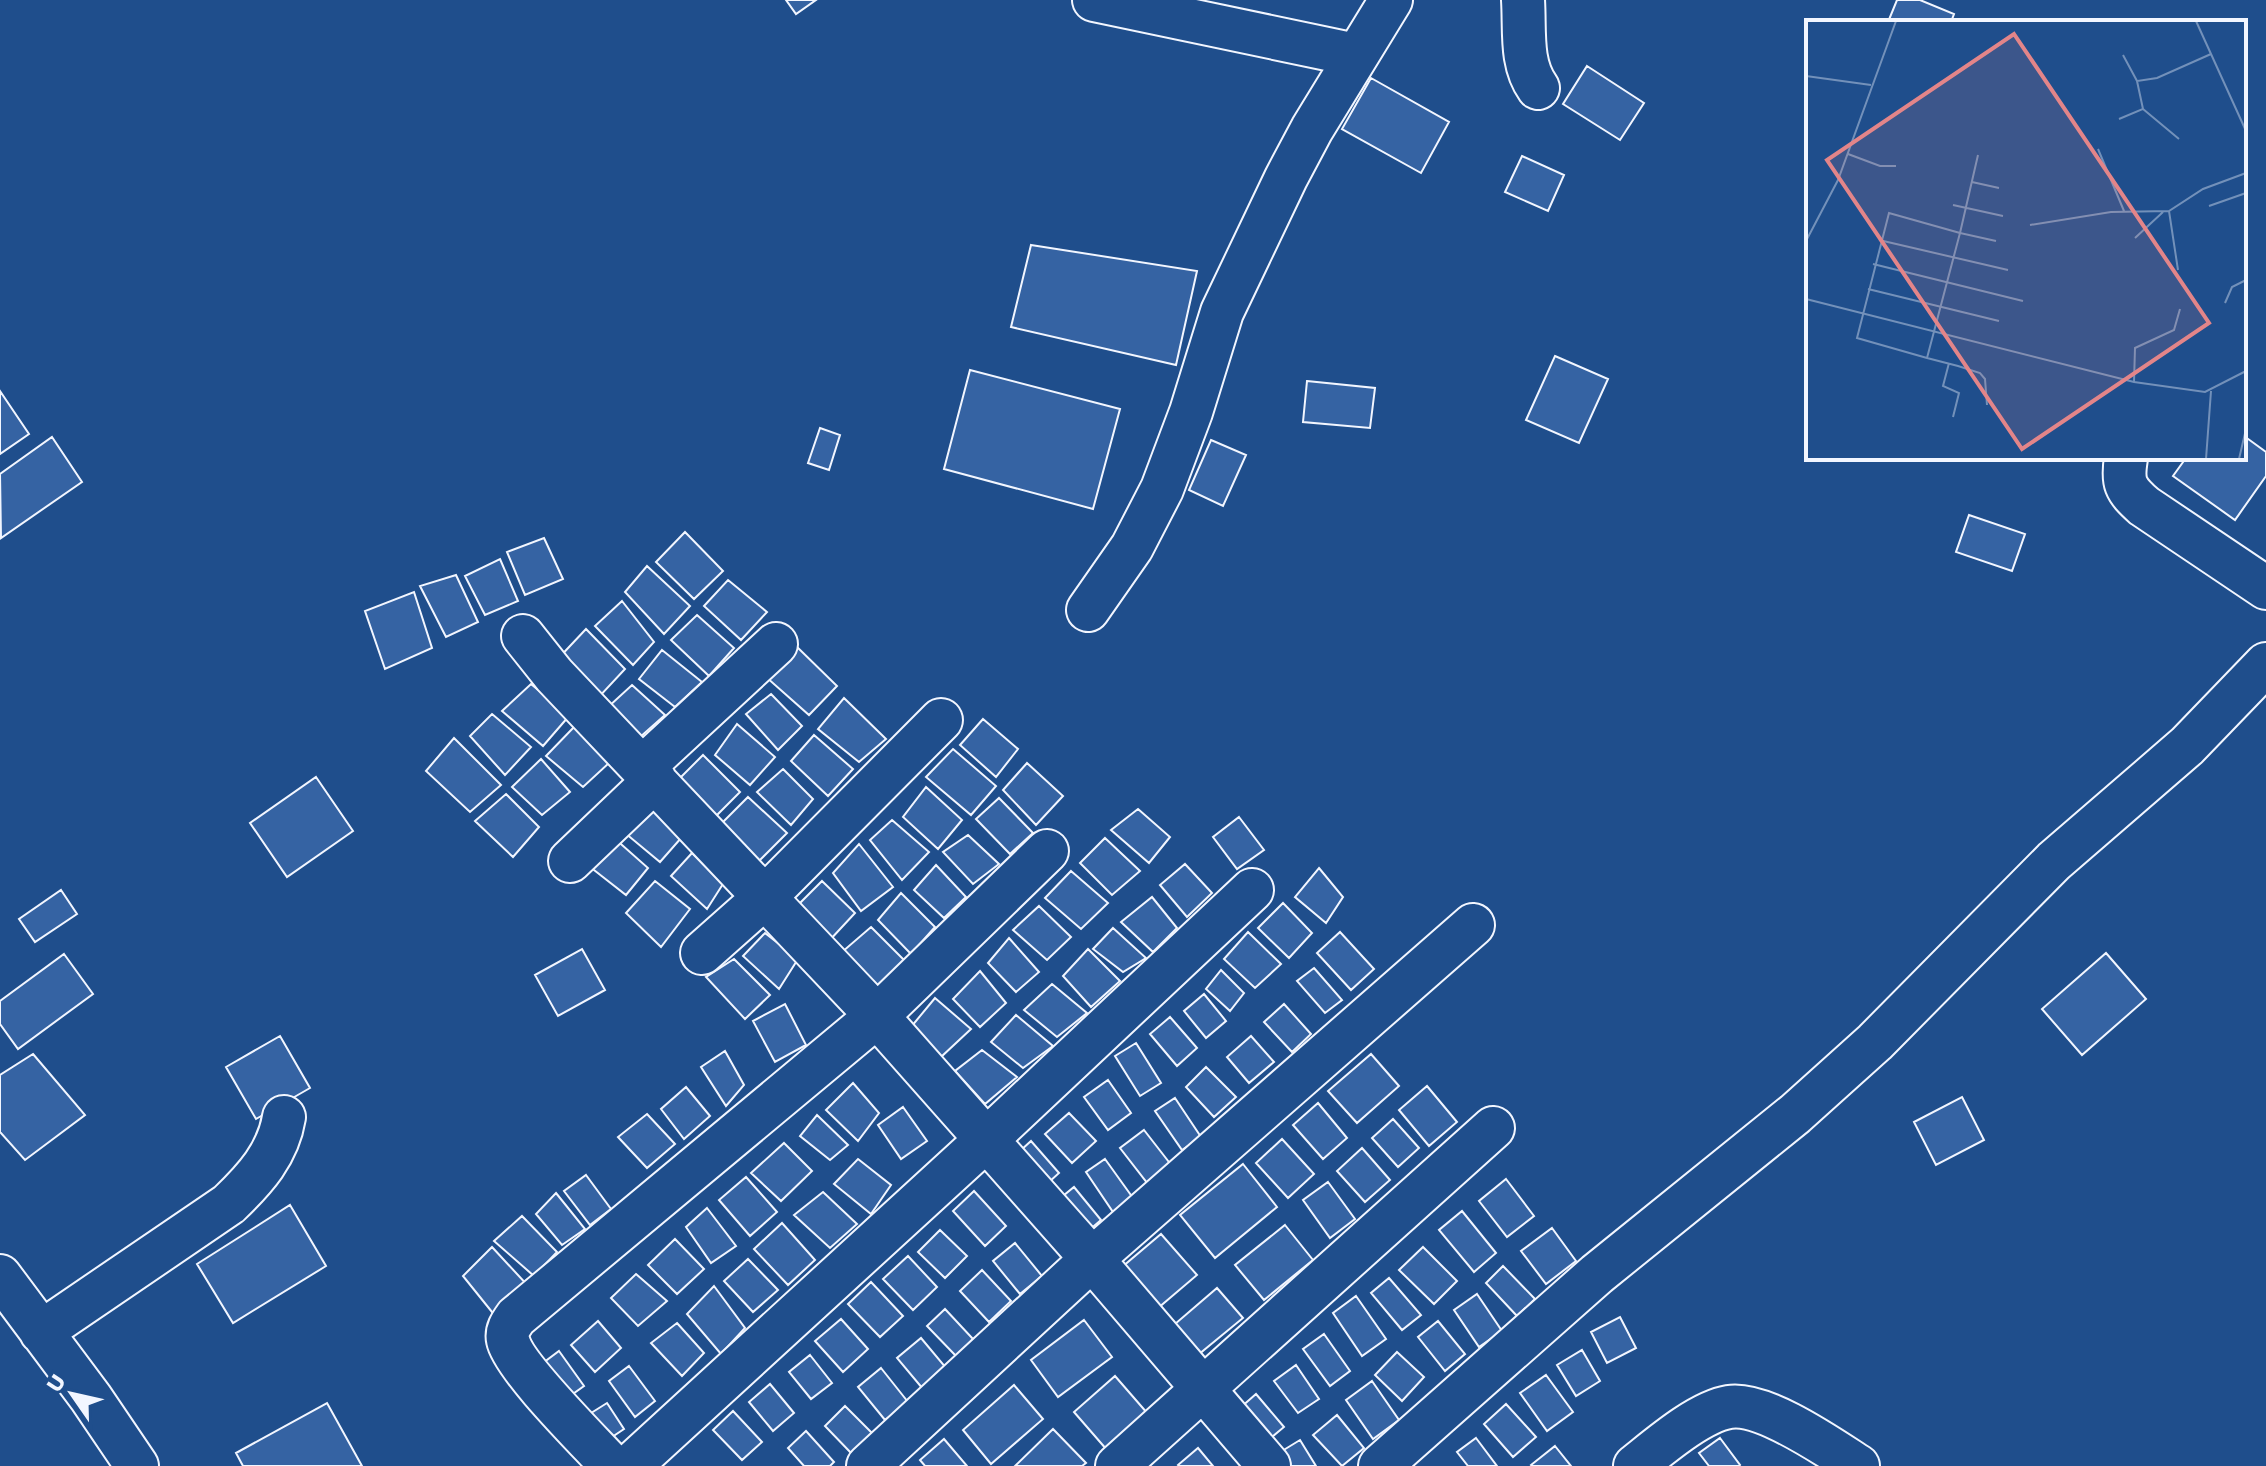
<svg xmlns="http://www.w3.org/2000/svg" width="2266" height="1466" font-family="'Work Sans',sans-serif">
	<rect width="100%" height="100%" fill="#1f4e8c"/>
	<path fill="#3563a3" stroke="#f2f6ff" stroke-width="2" d="M786,0H816L796,14Z
		M1897,0H1920L1954,14L1951,22H1888Z
		M1587,66L1644,103L1620,140L1563,104Z
		M1371,78L1449,122L1421,173L1342,129Z
		M1522,156L1564,175L1548,211L1505,192Z
		M1031,245L1197,271L1176,365L1011,327Z
		M1555,356L1608,379L1579,443L1526,420Z
		M970,370L1120,409L1093,509L944,469Z
		M1307,381L1375,388L1370,428L1303,422Z
		M0,391L29,434L0,454Z
		M820,428L840,435L829,470L808,463Z
		M2244,436L2266,452V476L2235,520L2173,476L2186,458H2244Z
		M52,437L82,482L1,538L0,474Z
		M1211,440L1246,455L1223,506L1189,490Z
		M1969,515L2025,534L2012,571L1956,552Z
		M685,532L723,571L694,599L656,562Z
		M544,538L563,579L525,595L507,552Z
		M500,559L518,601L485,615L465,576Z
		M647,566L690,606L664,634L625,592Z
		M456,575L478,622L446,637L420,586Z
		M728,580L767,612L741,640L704,606Z
		M414,592L432,648L385,669L365,611Z
		M622,601L654,642L633,665L595,626Z
		M697,615L734,648L709,676L671,640Z
		M586,629L625,669L598,698L554,663Z
		M794,644L837,686L809,715L766,677Z
		M662,650L702,682L675,707L639,679Z
		M531,684L569,716L543,746L502,711Z
		M632,685L665,715L639,738L607,708Z
		M771,694L802,726L778,750L746,714Z
		M844,698L886,739L859,762L818,729Z
		M492,714L531,747L505,775L470,736Z
		M983,719L1018,749L996,777L960,745Z
		M737,724L775,757L750,785L715,755Z
		M575,726L609,763L583,787L546,756Z
		M814,735L853,769L828,796L791,761Z
		M454,738L501,785L470,812L426,771Z
		M953,749L996,786L971,815L926,777Z
		M703,755L740,792L713,819L675,783Z
		M541,759L570,792L542,815L512,787Z
		M1027,763L1063,796L1036,825L1003,790Z
		M783,769L813,799L791,825L757,792Z
		M316,777L353,831L287,877L250,823Z
		M926,787L962,820L938,849L903,817Z
		M506,794L539,827L513,857L475,821Z
		M748,797L787,833L759,861L719,826Z
		M999,798L1033,833L1010,854L976,819Z
		M650,805L682,837L660,862L625,833Z
		M1138,809L1170,837L1149,863L1111,830Z
		M1239,817L1264,850L1237,869L1213,837Z
		M892,820L929,852L902,880L870,840Z
		M968,835L999,864L973,884L943,852Z
		M613,837L648,868L626,895L585,863Z
		M1105,838L1140,871L1112,895L1080,863Z
		M859,844L893,887L861,911L833,873Z
		M692,853L723,884L707,909L671,876Z
		M1185,864L1212,893L1187,917L1160,885Z
		M936,865L966,897L944,918L914,890Z
		M1319,868L1343,897L1326,923L1295,897Z
		M1071,871L1108,903L1081,929L1045,898Z
		M655,881L690,909L661,947L626,913Z
		M822,881L855,913L828,942L793,910Z
		M61,890L77,914L35,942L19,919Z
		M901,893L935,927L911,954L878,920Z
		M1152,897L1177,928L1153,952L1121,922Z
		M1283,903L1312,933L1289,958L1258,928Z
		M1039,906L1071,937L1047,960L1013,930Z
		M871,927L907,963L877,993L842,952Z
		M1113,928L1146,958L1123,972L1093,949Z
		M1248,932L1281,964L1255,988L1224,959Z
		M1340,932L1374,969L1351,990L1317,953Z
		M765,933L798,959L779,989L743,956Z
		M1009,938L1039,972L1016,992L988,963Z
		M582,949L605,990L558,1016L535,975Z
		M1088,949L1120,981L1091,1007L1063,976Z
		M2106,953L2146,999L2082,1055L2042,1009Z
		M64,954L93,994L18,1049L0,1024V1001Z
		M734,959L770,995L745,1019L706,977Z
		M1314,968L1342,1000L1325,1013L1297,981Z
		M1221,970L1244,993L1230,1011L1206,989Z
		M980,971L1006,1003L980,1027L953,999Z
		M1052,984L1087,1013L1057,1037L1024,1010Z
		M1204,994L1226,1021L1206,1038L1184,1011Z
		M935,998L971,1029L941,1057L911,1027Z
		M785,1004L806,1045L775,1062L753,1021Z
		M1284,1004L1311,1034L1292,1052L1264,1022Z
		M1016,1015L1053,1046L1023,1068L991,1042Z
		M1170,1017L1197,1048L1177,1066L1150,1034Z
		M280,1036L310,1088L256,1119L226,1067Z
		M1251,1036L1274,1062L1249,1083L1227,1057Z
		M1136,1043L1161,1083L1140,1096L1115,1056Z
		M982,1050L1017,1077L985,1104L955,1071Z
		M725,1051L744,1085L726,1106L701,1067Z
		M33,1054L85,1115L25,1160L0,1132V1075Z
		M1371,1054L1399,1086L1357,1123L1328,1091Z
		M1206,1067L1236,1097L1214,1117L1186,1087Z
		M1108,1080L1131,1113L1108,1130L1084,1097Z
		M853,1083L879,1113L858,1141L826,1110Z
		M1427,1086L1457,1122L1429,1146L1399,1110Z
		M686,1087L710,1116L684,1139L661,1109Z
		M1962,1097L1984,1140L1936,1165L1914,1122Z
		M1175,1098L1201,1137L1182,1150L1155,1111Z
		M1318,1103L1347,1138L1323,1159L1293,1125Z
		M903,1107L927,1141L901,1159L878,1125Z
		M1069,1113L1096,1141L1072,1163L1045,1134Z
		M647,1114L675,1144L647,1168L618,1137Z
		M817,1115L848,1145L830,1160L800,1136Z
		M1393,1119L1419,1148L1398,1167L1372,1138Z
		M1144,1130L1172,1166L1148,1184L1120,1148Z
		M1282,1139L1314,1174L1288,1198L1256,1163Z
		M1031,1141L1059,1173L1038,1192L1010,1160Z
		M784,1143L812,1171L781,1201L751,1173Z
		M1362,1148L1390,1180L1365,1202L1337,1171Z
		M858,1159L891,1185L871,1214L834,1184Z
		M1105,1159L1133,1198L1113,1212L1086,1172Z
		M1243,1164L1277,1207L1215,1258L1180,1215Z
		M586,1175L611,1209L590,1225L564,1191Z
		M746,1177L777,1212L750,1236L719,1200Z
		M1506,1179L1534,1216L1507,1237L1479,1201Z
		M1328,1182L1355,1219L1330,1238L1303,1200Z
		M1074,1187L1101,1220L1080,1238L1052,1205Z
		M974,1191L1006,1226L985,1246L953,1211Z
		M823,1192L857,1224L830,1248L794,1215Z
		M556,1193L585,1229L562,1245L536,1214Z
		M290,1205L326,1266L233,1323L197,1264Z
		M707,1208L736,1246L711,1263L686,1227Z
		M1462,1211L1496,1253L1474,1272L1439,1230Z
		M522,1216L557,1252L534,1276L494,1241Z
		M782,1223L815,1260L788,1285L754,1249Z
		M1285,1225L1313,1260L1264,1300L1235,1265Z
		M1552,1228L1576,1261L1546,1284L1521,1251Z
		M940,1230L967,1256L945,1278L918,1252Z
		M1161,1234L1197,1275L1151,1314L1115,1273Z
		M675,1239L704,1269L677,1294L648,1265Z
		M1015,1243L1042,1276L1020,1294L993,1261Z
		M492,1247L530,1288L496,1317L463,1276Z
		M1423,1247L1457,1281L1434,1304L1399,1270Z
		M908,1256L937,1287L913,1310L883,1279Z
		M748,1259L778,1290L753,1312L724,1281Z
		M1503,1266L1535,1299L1517,1316L1486,1283Z
		M982,1270L1011,1301L989,1322L960,1291Z
		M636,1274L667,1301L638,1326L611,1298Z
		M1389,1278L1421,1315L1402,1330L1371,1293Z
		M871,1282L903,1316L880,1337L848,1304Z
		M714,1286L745,1328L721,1354L687,1314Z
		M1217,1288L1243,1318L1193,1359L1168,1330Z
		M1477,1294L1502,1331L1479,1347L1454,1310Z
		M1356,1296L1386,1339L1362,1356L1333,1313Z
		M945,1309L973,1339L956,1356L927,1326Z
		M1620,1317L1636,1348L1607,1363L1591,1332Z
		M841,1319L868,1349L843,1372L815,1341Z
		M1084,1320L1112,1357L1058,1397L1031,1360Z
		M598,1321L621,1348L595,1372L571,1345Z
		M1438,1321L1465,1354L1445,1371L1418,1337Z
		M677,1323L704,1353L682,1376L651,1343Z
		M1324,1334L1350,1371L1330,1386L1303,1349Z
		M921,1338L947,1369L923,1389L897,1358Z
		M1582,1350L1600,1381L1576,1396L1557,1365Z
		M559,1351L584,1386L560,1403L535,1369Z
		M1397,1352L1424,1377L1402,1401L1375,1375Z
		M810,1355L832,1383L811,1399L789,1372Z
		M1296,1365L1319,1399L1298,1413L1274,1381Z
		M629,1366L655,1401L635,1417L609,1381Z
		M881,1368L908,1402L885,1420L858,1387Z
		M1546,1375L1573,1412L1547,1431L1520,1393Z
		M1115,1376L1148,1414L1107,1450L1074,1412Z
		M1372,1381L1399,1420L1373,1439L1346,1400Z
		M770,1384L794,1413L773,1431L749,1402Z
		M1014,1385L1043,1419L991,1464L963,1430Z
		M1256,1394L1284,1427L1260,1447L1232,1415Z
		M327,1403L362,1466H243L236,1453Z
		M607,1403L624,1429L597,1447L580,1420Z
		M1506,1404L1536,1437L1513,1457L1484,1424Z
		M845,1406L874,1435L853,1455L825,1426Z
		M733,1411L762,1442L742,1460L713,1430Z
		M1337,1415L1364,1448L1342,1466L1313,1435Z
		M1053,1429L1086,1463L1082,1466H1015Z
		M806,1431L834,1462L830,1466H804L788,1448Z
		M1476,1438L1497,1466H1468L1457,1452Z
		M1720,1438L1740,1465L1739,1466H1709L1699,1453Z
		M944,1439L967,1466H925L920,1460Z
		M1300,1440L1316,1466H1290L1282,1451Z
		M1555,1446L1571,1466H1532L1531,1465Z
		M1198,1448L1213,1466H1179L1178,1465Z"/>
	<g fill="none" stroke-linecap="round" stroke-linejoin="round">
		<g stroke="#f2f6ff" stroke-width="46">
			<path id="minor" d="M1094,0L1356,55
				M1523,0C1525,30 1520,63 1538,88
				M2126,458C2122,483 2125,489 2144,506L2266,588
				M1088,610L1132,547L1162,489L1191,412L1222,312L1286,178L1312,129L1391,0
				M523,636L554,675L877,1016L1047,851
				M643,767L776,644
				M570,861L655,780
				M702,953L764,898L941,720
				M0,1276L91,1398L137,1466
				M41,1332L229,1204C255,1179 278,1154 284,1117
				M612,1466C590,1442 513,1366 508,1340C506,1331 511,1324 516,1317L877,1016L1092,1259L1269,1466
				M630,1466L987,1139L1252,890
				M868,1466L1092,1259L1473,925
				M1117,1466L1493,1128
				M1380,1466L1597,1274L1795,1114L1875,1042L2054,861L2187,746L2266,664
				M1635,1466C1659,1447 1699,1412 1729,1407C1763,1401 1830,1448 1858,1466"/>
		</g>
		<use href="#minor" stroke="#1f4e8c" stroke-width="42"/>
	</g>
	<g transform="translate(1806 20)">
		<rect width="440" height="440" fill="#1f4e8c"/>
		<path fill="none" stroke="#7391ba" stroke-width="2" d="M390,1L440,111M317,35L331,61M0,56L65,65M337,89L373,119M313,99L337,89L331,61L351,58L405,34M292,129L318,191M42,134L74,146H90M172,135L154,213L190,221M166,162L193,168M147,185L197,196M403,186L440,173M363,191L372,250M224,205L305,192L363,191L397,169L440,153M329,218L357,192M73,220L202,250M0,221L32,160L90,1M67,244L217,281M62,269L193,301M0,279L328,362L399,372L440,351M419,283L426,267L440,260M121,338L154,213L83,193L51,318L121,338L152,346L174,353L179,359L181,385M143,343L137,366L153,373L147,397M328,362L329,328L368,310L374,289M400,439L405,371M433,439L440,409"/>
		<path fill="#e38589" fill-opacity="0.15" stroke="#e38589" stroke-width="4" d="M208,14L403,303L216,429L21,140Z"/>
		<rect width="440" height="440" fill="none" stroke="#f2f6ff" stroke-width="4"/>
	</g>
	<g transform="translate(72 1394) rotate(304)" stroke="#1f4e8c" stroke-width="6" paint-order="stroke">
	<path d="M0-6L14 30L0 20L-14 30Z" fill="#f2f6ff"/>
	<text y="-12" font-size="22" font-weight="bold" text-anchor="middle" fill="#f2f6ff">U</text>
	</g>
</svg>
